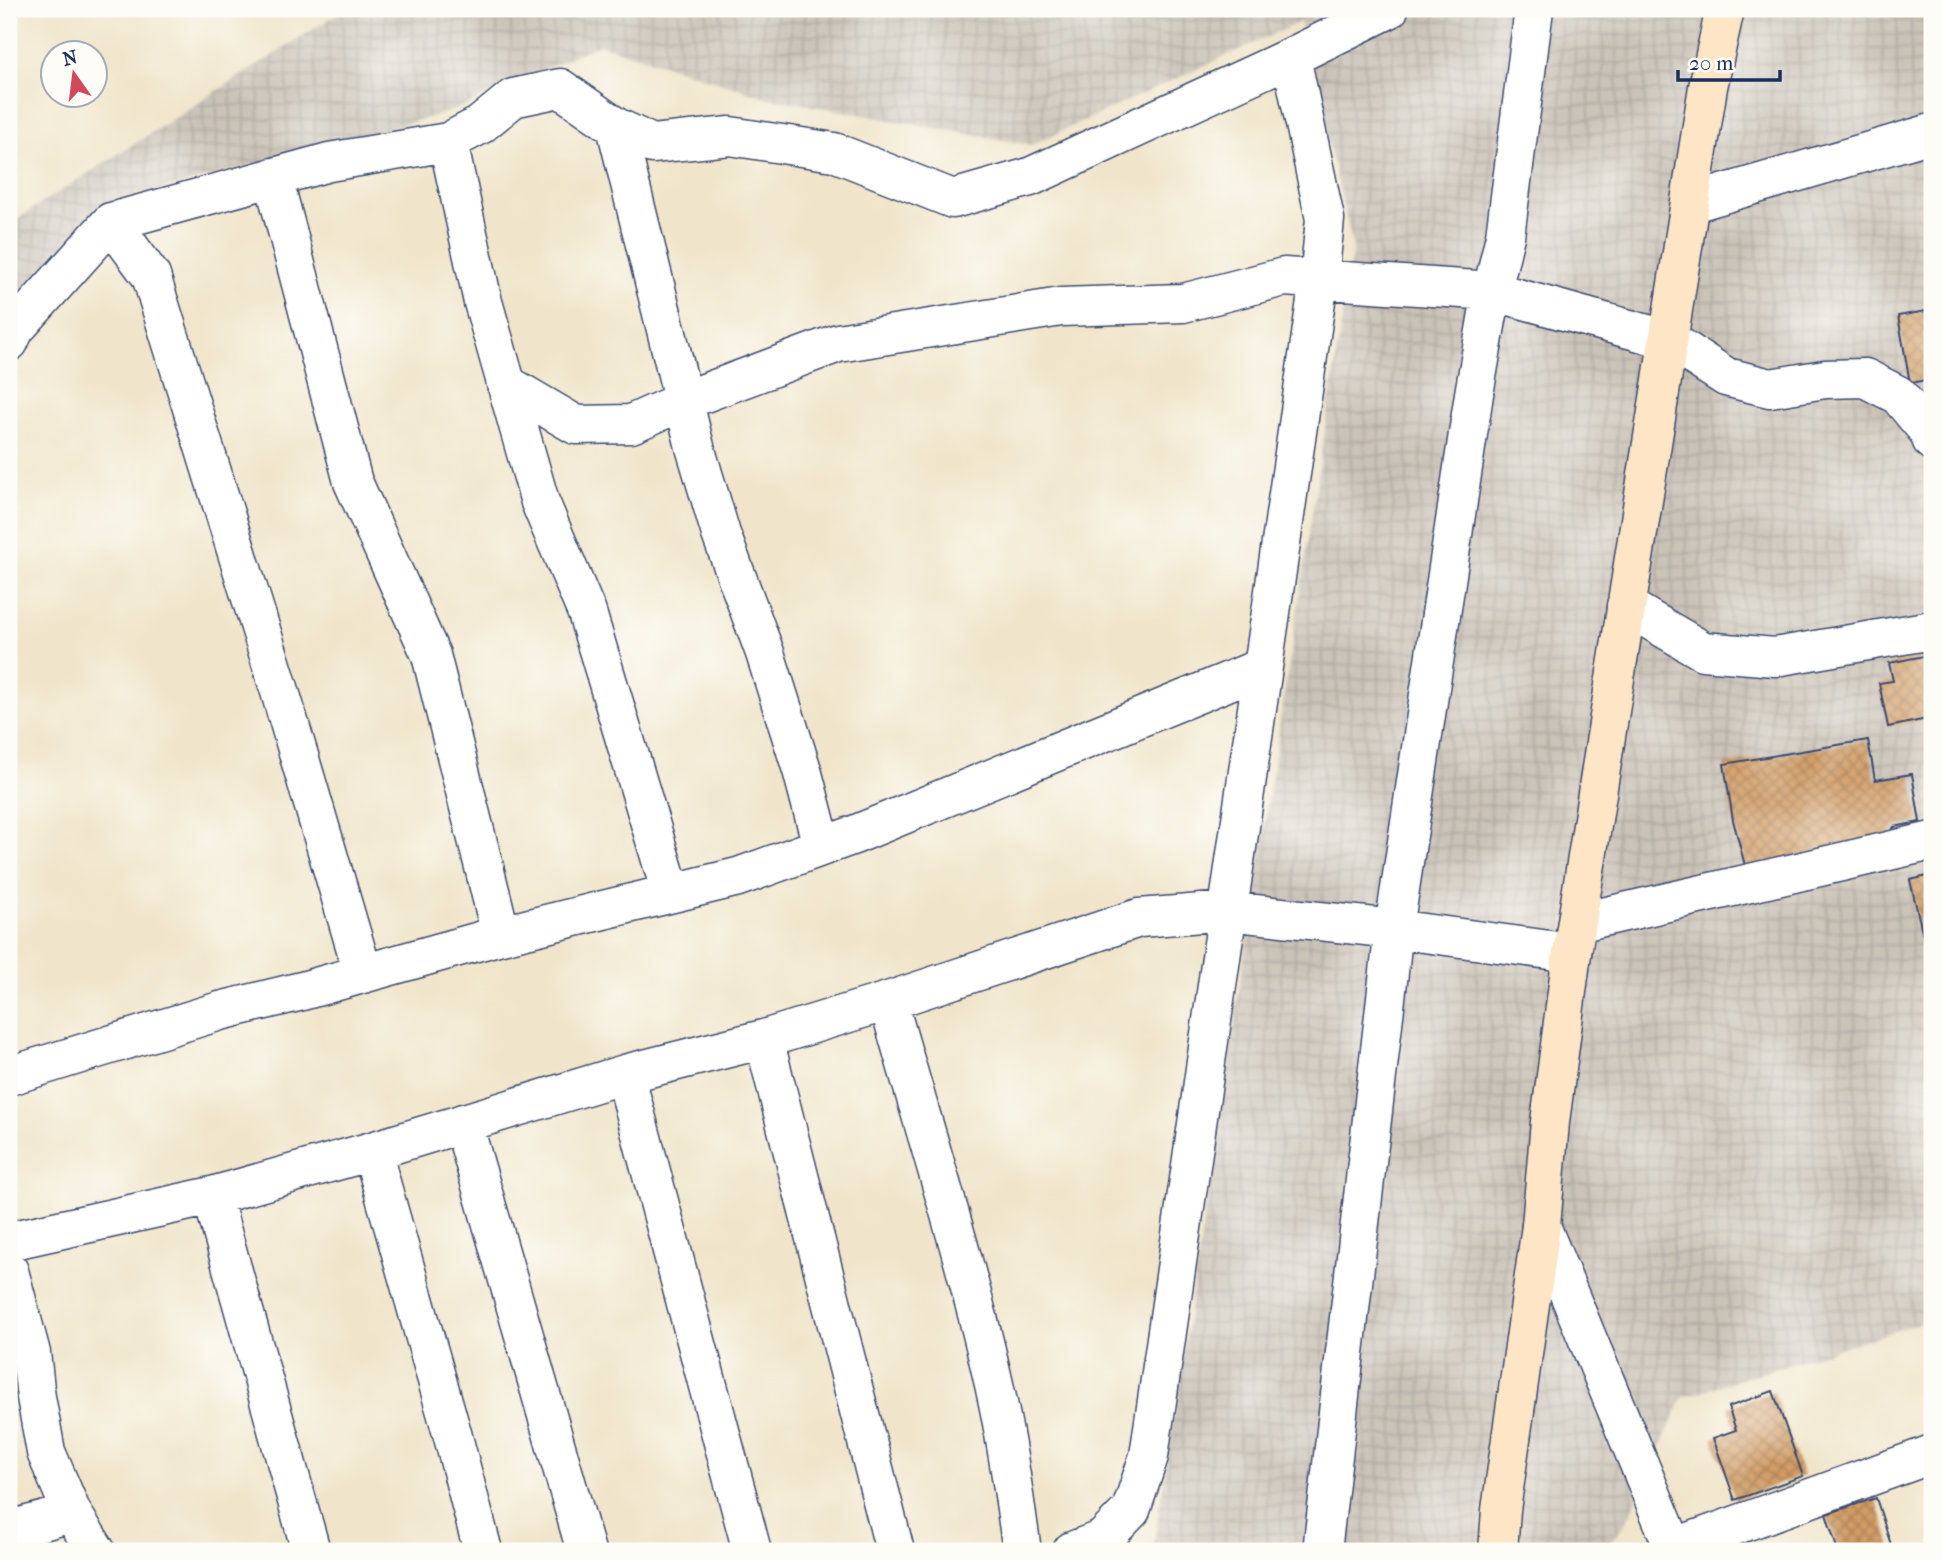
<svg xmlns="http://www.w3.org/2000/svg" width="1941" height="1560" font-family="'IM FELL French Canon',serif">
	<defs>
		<pattern id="industrial-grid" width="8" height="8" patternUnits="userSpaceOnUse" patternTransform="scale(1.75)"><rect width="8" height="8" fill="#cbc3b8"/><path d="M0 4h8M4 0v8" fill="none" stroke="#aea8a1"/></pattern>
		<pattern id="building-cross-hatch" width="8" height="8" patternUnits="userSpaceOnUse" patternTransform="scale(1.75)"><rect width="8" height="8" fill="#d29c65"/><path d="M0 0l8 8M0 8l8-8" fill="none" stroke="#aa8056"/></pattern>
	</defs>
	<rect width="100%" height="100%" fill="#fdfcf7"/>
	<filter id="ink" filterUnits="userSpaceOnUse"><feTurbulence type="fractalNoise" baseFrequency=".0143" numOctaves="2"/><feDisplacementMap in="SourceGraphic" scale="14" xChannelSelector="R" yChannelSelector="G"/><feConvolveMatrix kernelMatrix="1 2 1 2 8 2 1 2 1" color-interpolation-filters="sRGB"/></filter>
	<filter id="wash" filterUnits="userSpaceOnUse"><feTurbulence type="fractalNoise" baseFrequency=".00686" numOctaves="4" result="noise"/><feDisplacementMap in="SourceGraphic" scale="28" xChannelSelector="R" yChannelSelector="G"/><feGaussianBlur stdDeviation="1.57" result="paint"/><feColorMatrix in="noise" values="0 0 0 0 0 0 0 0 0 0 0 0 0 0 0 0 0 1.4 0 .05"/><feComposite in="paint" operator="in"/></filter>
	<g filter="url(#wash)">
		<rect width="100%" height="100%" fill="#f0e5ca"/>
		<path fill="url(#industrial-grid)" d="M345,9H1932V1319L1683,1397L1627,1521L1604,1551H1153L1353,247L1300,22L1031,145L769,98L599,44L456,110L131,198L9,300V224Z"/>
		<g id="blocks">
			<path fill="url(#building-cross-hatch)" d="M1932,310V379L1910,383L1898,316Z
				M1932,648V718L1888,727L1879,683L1893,681L1889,663L1924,656L1923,650Z
				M1868,740L1875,780L1912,774L1920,822L1894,827L1888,839L1748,877L1733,820L1724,764Z
				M1932,875V970H1931L1910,880Z
				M1773,1391L1803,1476L1735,1500L1713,1438L1736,1430L1728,1407Z
				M1876,1498L1893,1551H1838L1826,1514Z"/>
		</g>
	</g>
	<g filter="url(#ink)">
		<use href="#blocks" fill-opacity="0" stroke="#3b4a6e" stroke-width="2"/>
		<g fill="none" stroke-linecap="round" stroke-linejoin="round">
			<g stroke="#3b4a6e" stroke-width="41">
				<path id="street" d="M616,127L695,447L721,534L765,653L802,770L822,846
					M448,142L483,302L540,502L587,613L671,893
					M273,177L353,482L431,655L501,935
					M1692,203L1932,133
					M111,222L151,276L279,688L363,973
					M9,342L15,329L111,222L329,162L448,142L480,125L513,98L560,88L616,127L652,144L730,136L834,152L953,199L1030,177L1291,57L1389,9
					M506,384L576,425L631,424L683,401L838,343L1061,307L1183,303L1284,277L1492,291L1669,340L1726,377L1770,388L1825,379L1865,378L1898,395L1928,431L1932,441
					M1626,606L1703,651L1775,657L1932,630
					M1577,923L1932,841
					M888,1001C925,1133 968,1264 997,1398C1008,1449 1015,1500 1022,1551
					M764,1039L895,1551
					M625,1074C668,1233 711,1392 752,1551
					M9,1076L220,1011L302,991L501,935L738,877L854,835L1263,667
					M463,1123L586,1551
					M372,1151L452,1433L483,1551
					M212,1196L311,1551
					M1541,1226L1675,1551
					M9,1241L212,1196L372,1151L625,1074L764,1039L888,1001L1139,918L1227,911L1394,929L1572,953
					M9,1271L31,1353L36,1397L46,1452L72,1513L96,1551
					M9,1530L72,1513
					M1673,1548L1932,1454
					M1072,1551L1103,1539L1131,1510L1149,1456L1319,280L1325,219L1291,57
					M1322,1551L1394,929L1474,394L1492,291L1505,236L1534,9"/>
			</g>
			<g stroke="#3b4a6e" stroke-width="41">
				<path id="secondary" d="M1498,1551L1501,1510L1541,1226L1550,1122L1572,953L1708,87L1725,9"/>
			</g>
			<use href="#street" stroke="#fff" stroke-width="38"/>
			<use href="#secondary" stroke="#fde5c5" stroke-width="38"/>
		</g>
	</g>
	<rect width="1941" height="1560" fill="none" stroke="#fdfcf7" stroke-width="35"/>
	<g transform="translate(74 74) rotate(346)"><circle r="33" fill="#fdfcf7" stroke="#a3aaba" stroke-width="2"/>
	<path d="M0-5L12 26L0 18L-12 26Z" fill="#d1495b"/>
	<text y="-10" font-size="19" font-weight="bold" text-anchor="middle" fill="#1b2f5e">N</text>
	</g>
	<path d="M1678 70v10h102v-10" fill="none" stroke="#1b2f5e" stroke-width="3.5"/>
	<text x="1689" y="70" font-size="21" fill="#1b2f5e" stroke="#fdfcf7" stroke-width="5" paint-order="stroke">20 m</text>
</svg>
